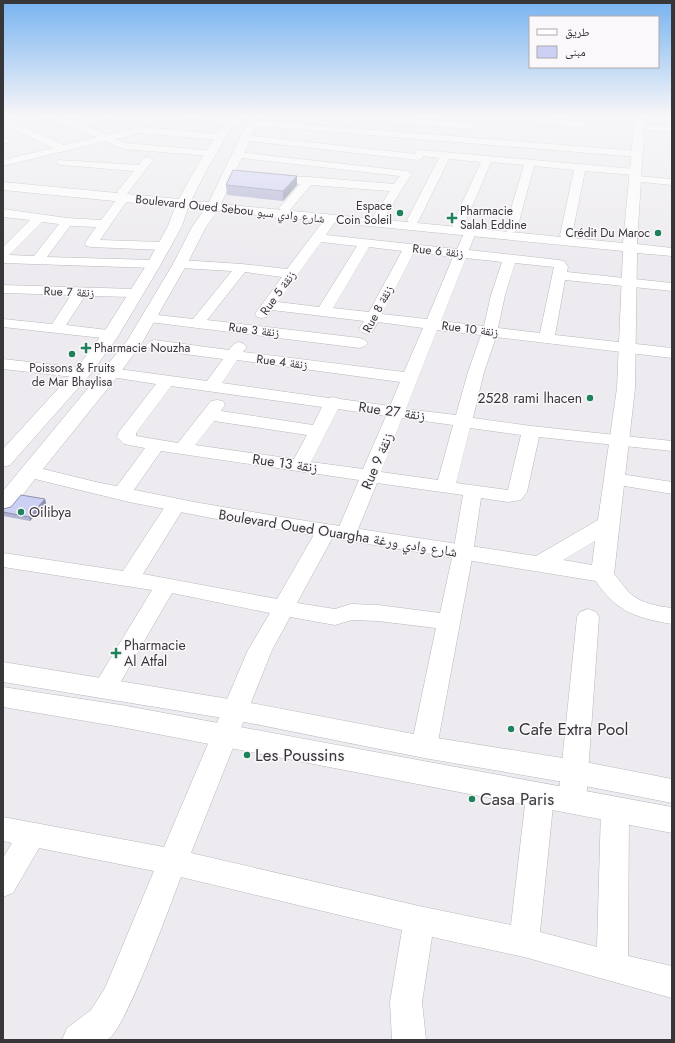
<svg xmlns="http://www.w3.org/2000/svg" width="675" height="1043" font-family="Jost,'Noto Naskh Arabic',sans-serif">
	<rect width="100%" height="100%" fill="#edebef"/>
	<g fill="none" stroke-linecap="round" stroke-linejoin="round">
		<g stroke="#b9b7ba" stroke-width="1">
			<path id="street" d="M41,115H54L75,121L99,115H109L110,117L108,119L85,125L107,135L140,127L219,134L224,137L219,140L140,133L116,139L126,143L215,151L216,153L211,156L124,149L105,141L3,166V160L53,148L3,124V117L64,145L97,137C79,129 61,124 43,117Z
				M528,116L582,122L587,125L582,128L525,121L523,119L525,117Z
				M381,117L474,123L479,126L474,129L378,122L376,120L378,118Z
				M252,120L637,151L642,154L637,157L249,125L247,123L249,121Z
				M640,124L672,126V132L637,129L635,127L637,125Z
				M244,135L415,154L416,151L420,150L635,169L640,172L635,175L585,171L572,235L570,238H562L560,235L574,170L534,166L517,229L515,232H507L505,229L524,165L491,162L464,225L462,228H454L452,225L481,162L449,159L419,220L417,223H409L407,220L439,158L423,156L422,159L418,160L240,140L239,138Z
				M3,138L9,139L10,141L9,143L3,144Z
				M237,152L407,171L412,174C403,186 393,205 383,220H375L373,217L390,191L311,185L289,211H281L279,208L300,184L271,181L265,178L267,176L309,177L394,184L400,176L233,157L232,155L233,153Z
				M148,157L153,160L127,194L125,195L129,198L100,240L163,242L168,243L169,246L168,249L163,250L91,247L86,246L85,243L96,227L70,226L47,257L154,260L159,261L161,264L159,267L154,268L3,263V247L30,220L3,217V209L67,218L101,220L119,196L121,195L117,192L134,171L62,165L58,164L57,162L58,160L139,165L144,158ZM42,222L59,224L34,256L9,255Z
				M635,176L672,179V185L631,181L629,179L631,177Z
				M331,215L335,216L337,219L326,235L457,249L466,229H474L476,232L469,250L559,260L564,261L568,267L567,272L672,283V291L565,280L555,335L672,348V358L496,337L484,372L473,418L531,426L672,441V451L539,437L527,492L521,500L508,502L481,498L473,553L437,747L433,754L424,757L415,754L411,747L436,628L378,621L352,620L335,625L290,617L272,650L191,853L419,906L511,925L526,796L530,788L540,785L550,788L554,796L540,932L597,947L601,810L605,802L615,798L625,802L629,810L628,956L672,966V998L524,957L432,937L422,1002L426,1040H392L390,1002L402,930L181,877C171,902 125,1031 108,1039C102,1042 71,1040 62,1040L67,1028L91,1010L105,988L154,871L39,848L13,893L3,897V858L12,843L3,841V817L164,847L248,650L270,613L172,593L113,695L104,698L95,695L92,689L152,590L3,567V553L123,571L168,502L175,500L182,502L185,506L143,574L277,599L316,531L319,527L326,525L333,527L336,531L297,603L335,609L351,604L378,605L440,613L453,553L463,495L377,483L356,534L353,538L346,540L339,538L336,534L359,480L161,451L129,497L122,499L115,497L112,493L145,448L124,444L117,437L118,433L156,384L105,376L103,373L105,370L111,368L207,381L223,359L154,350L149,348L146,345L149,342L154,340L229,350L234,344L239,342L244,344L247,347L243,352L404,372L423,328L378,322L372,332L367,334L362,332L359,329L364,321L272,310L267,317L262,318L257,317L255,314L282,277L245,272L207,320L360,338L365,340L368,343L365,346L360,348L149,322L144,321L142,318L144,315L149,314L193,319L232,271L180,268L175,267L173,264L175,261L180,260L242,264L287,269L327,216ZM321,242L357,246L319,307L278,302ZM369,247L402,251L369,312L333,308ZM414,252L453,257L427,319L382,314ZM466,258L502,262L491,295L484,326L441,321ZM515,263L554,267L540,333L498,328L505,295ZM437,330L481,335L468,372L456,415L406,409ZM237,360L400,382L390,406L340,399L333,397L329,398L222,383ZM171,386L322,407L313,425L221,411L225,405L223,401L217,400L211,401L178,443L136,436V433ZM338,409L386,416L363,469L311,462ZM402,418L453,425L438,480L381,472ZM214,421L307,435L294,459L195,445ZM470,428L521,435L508,490L456,483Z
				M3,285L135,289L140,290L142,293L140,296L135,297L85,296L66,325L116,331L119,334L116,337L111,339L3,327V319L52,324L71,295L3,293Z
				M3,359L82,368L88,370L90,373L88,376L82,378L3,369Z
				M614,473L672,482V494L607,483L605,479L607,475Z
				M602,567C615,570 621,585 631,594C643,604 657,606 672,608V624C631,617 614,610 591,574L594,569Z
				M588,609L596,612L599,617L586,802L582,810L572,813L562,810L558,802L577,617L580,612Z"/>
		</g>
		<g stroke="#b9b7ba" stroke-width="1">
			<path id="secondary" d="M180,115H200L227,118L229,115H239L237,119L246,120L247,122L242,125H233L205,173L191,201L209,202L251,115H261L221,204L623,243L635,115H645L637,244L672,248V256L637,253L635,388L614,574L610,579L602,582L227,521L129,502L35,479L11,510L3,511V491L127,341L173,264L192,227L204,210L188,208L182,226L161,264L117,338L88,377L10,465L3,467V449L76,369L104,332L147,264L168,226L175,207L3,190V182L179,199L193,173L223,124L185,118ZM217,211L623,251L617,388L598,520L536,556L294,519L194,502L96,482L43,469L117,377L142,343L187,264L206,227ZM595,541L592,565L563,560Z
				M3,662L235,700L424,736L575,760L672,779V803L575,784L424,758L235,720L3,682Z
				M3,687L121,705L672,807V833L121,727L3,707Z"/>
		</g>
		<use href="#street" fill="#fff" fill-rule="evenodd"/>
		<use href="#secondary" fill="#fff" fill-rule="evenodd"/>
	</g>
	<path fill="#b0b3d3" d="M226,185H297L283,201L227,195Z
		M45,499L46,503L30,521L3,516V512L11,507Z"/>
	<path fill="#9092ac" d="M297,176V185L283,201V191Z
		M45,499L46,503L30,521L29,517Z"/>
	<path fill="#cdd0f5" stroke="#9092ac" d="M233,170L297,176L283,191L226,185Z
		M21,495L45,499L29,517L3,512V509L11,507Z"/>
	<linearGradient id="sky" x2="0" y2="1"><stop stop-color="#77b3f0"/><stop offset="0.44" stop-color="#f7f6f8"/><stop offset="1" stop-color="#f7f6f8" stop-opacity="0"/></linearGradient>
	<rect width="675" height="261" fill="url(#sky)"/>
	<g fill="#1e825b" stroke="#fbf8fc" stroke-width="1.5">
		<circle cx="400" cy="213" r="4"/>
		<path d="M450 212h4v4h4v4h-4v4h-4v-4h-4v-4h4z"/>
		<circle cx="658" cy="233" r="4"/>
		<path d="M84 342h4v4h4v4h-4v4h-4v-4h-4v-4h4z"/>
		<circle cx="72" cy="354" r="4"/>
		<circle cx="590" cy="398" r="4"/>
		<circle cx="21" cy="512" r="4"/>
		<path d="M114 647h4v4h4v4h-4v4h-4v-4h-4v-4h4z"/>
		<circle cx="511" cy="729" r="4"/>
		<circle cx="247" cy="755" r="4"/>
		<circle cx="472" cy="799" r="4"/>
	</g>
	<g text-anchor="middle" stroke-width="3" stroke-linejoin="round" paint-order="stroke">
		<g font-size="12" fill="#373638" stroke="#fbf8fc" text-anchor="end">
			<text x="392" y="210">Espace<tspan x="392" dy="14">Coin Soleil</tspan></text>
			<text x="460" y="215" text-anchor="start">Pharmacie<tspan x="460" dy="14">Salah Eddine</tspan></text>
			<text x="650" y="237">Crédit Du Maroc</text>
			<text x="94" y="352" text-anchor="start">Pharmacie Nouzha</text>
			<text x="72" y="372" text-anchor="middle">Poissons &amp; Fruits<tspan x="72" dy="14">de Mar Bhaylisa</tspan></text>
		</g>
		<g font-size="12" fill="#373638" stroke="#fbf8fc">
			<text transform="translate(230 209) rotate(6)" y="4">Boulevard Oued Sebou شارع وادي سبو</text>
			<text transform="translate(438 251) rotate(6)" y="4">Rue 6 زنقة</text>
			<text transform="translate(69 292) rotate(2)" y="4">Rue 7 زنقة</text>
			<text transform="translate(278 293) rotate(-54)" y="4">Rue 5 زنقة</text>
			<text transform="translate(378 309) rotate(-62)" y="4">Rue 8 زنقة</text>
			<text transform="translate(470 329) rotate(7)" y="4">Rue 10 زنقة</text>
			<text transform="translate(254 330) rotate(7)" y="4">Rue 3 زنقة</text>
			<text transform="translate(282 362) rotate(7)" y="4">Rue 4 زنقة</text>
		</g>
		<g font-size="14" fill="#373638" stroke="#fbf8fc" text-anchor="start">
			<text x="582" y="403" text-anchor="end">2528 rami lhacen</text>
			<text x="29" y="517">Oilibya</text>
			<text x="124" y="650">Pharmacie<tspan x="124" dy="16">Al Atfal</tspan></text>
		</g>
		<g font-size="14" fill="#373638" stroke="#fbf8fc">
			<text transform="translate(392 411) rotate(8)" y="5">Rue 27 زنقة</text>
			<text transform="translate(377 461) rotate(-67)" y="5">Rue 9 زنقة</text>
			<text transform="translate(285 463) rotate(8)" y="5">Rue 13 زنقة</text>
			<text transform="translate(338 533) rotate(9)" y="5">Boulevard Oued Ouargha شارع وادي ورغة</text>
		</g>
		<g font-size="17" fill="#373638" stroke="#fbf8fc" text-anchor="start">
			<text x="519" y="735">Cafe Extra Pool</text>
			<text x="255" y="761">Les Poussins</text>
			<text x="480" y="805">Casa Paris</text>
		</g>
	</g>
	<rect width="675" height="1043" fill="none" stroke="#373638" stroke-width="8"/>
	<rect x="529" y="16" width="130" height="52" fill="#fbf8fc" stroke="#adaaae"/>
	<rect x="537" y="29" width="20" height="6" fill="#ffffff" stroke="#adaaae"/>
	<text x="565" y="36" font-size="12" fill="#373638">طريق</text>
	<rect x="537" y="46" width="20" height="12" fill="#cdd0f5" stroke="#adaaae"/>
	<text x="565" y="56" font-size="12" fill="#373638">مبنى</text>
</svg>
